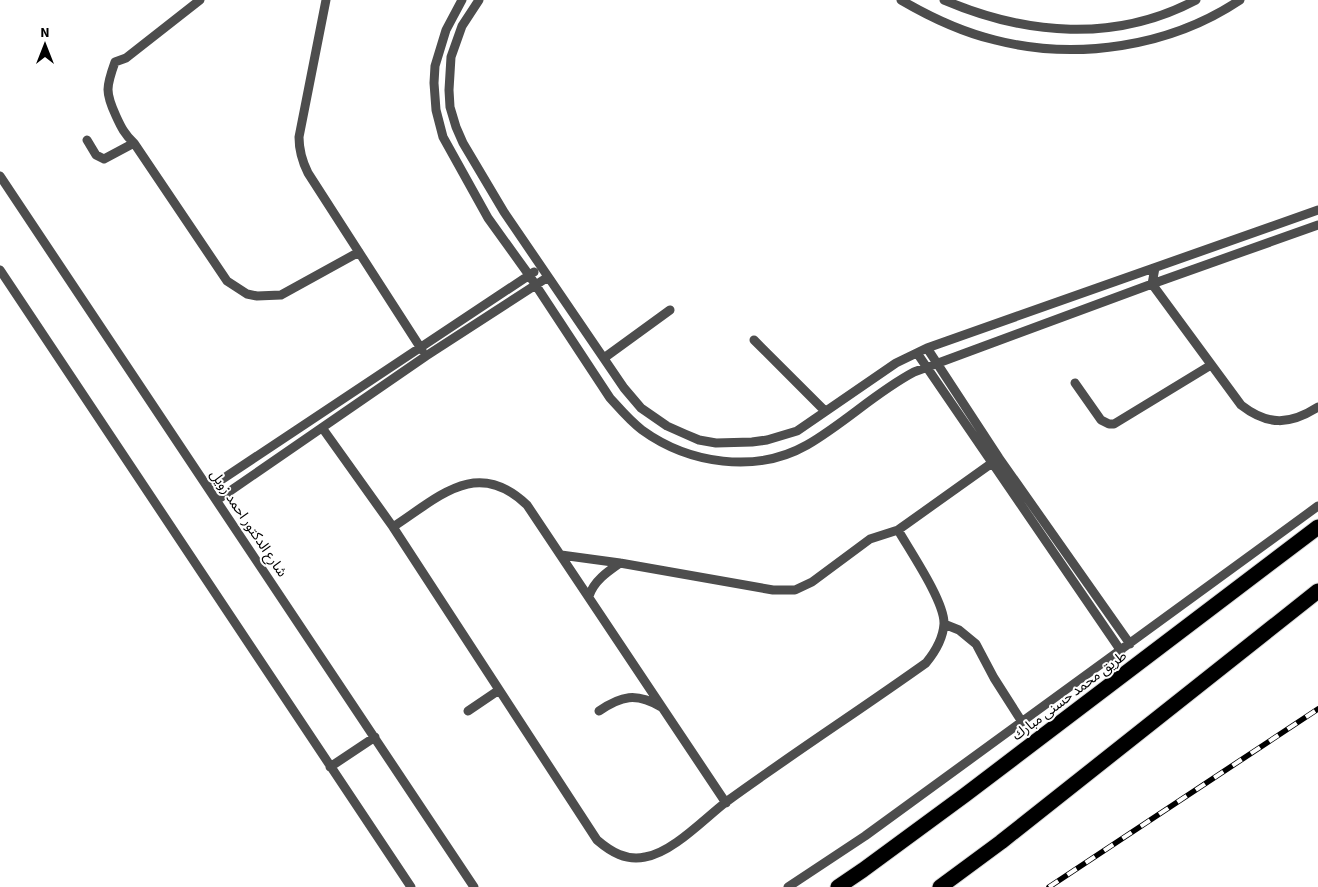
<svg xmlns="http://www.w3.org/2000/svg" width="1318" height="887" font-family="'Source Sans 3','Noto Sans Arabic',sans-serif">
	<rect width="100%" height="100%" fill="#fff"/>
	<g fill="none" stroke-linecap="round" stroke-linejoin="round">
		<g stroke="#dbdbdb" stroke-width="17">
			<path id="highway" d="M838,887L863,870L965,795L1318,527
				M940,887L1001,842L1318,591"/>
		</g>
		<path stroke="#4d4d4d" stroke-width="9" d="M200,0L126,58L115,62C106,87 105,92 116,116C121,127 125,135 134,143L227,281L247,294L257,296L281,295L359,252
			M326,0L299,137C299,151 302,161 308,173L422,350
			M462,0L446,30L435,66L434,83L436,110L443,137L488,218L529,275L610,398C620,409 630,421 642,430C689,464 756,474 807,445C845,423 876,392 914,372L1152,284L1318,225
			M479,0L462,26L451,57L449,90L450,107L456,127L463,143L504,212L624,388L641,408L667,426L685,434L699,440L716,443L752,442L767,440L797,431L896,363L927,348L1318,210
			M901,0C930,17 962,32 995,40C1076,61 1170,47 1240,0
			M944,0C1026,35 1115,43 1196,0
			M87,140L96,155L104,159L134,143
			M0,176L474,887
			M1155,268L1152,284L1241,405C1268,426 1290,425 1318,407
			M0,270L411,887
			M754,340L825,411
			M927,348L999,458L1130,644
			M917,353L1121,651
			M604,358L670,310
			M1075,383L1101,420L1109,424H1114L1211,365
			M323,429L393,527L597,840C611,852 626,861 645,857C672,853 704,819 726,802C792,754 860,710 926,663C935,652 943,639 944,624C945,602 910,551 898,530
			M209,488L534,272
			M217,500L426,356L548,277
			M393,527C439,497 477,457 527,505L726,803
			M561,555L620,563L773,590H795L812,582L870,539L898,530L999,458
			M589,596C594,581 607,572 620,563
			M944,624L959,630L976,644L994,678L1022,722
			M468,711L499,690
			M599,711C621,696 636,692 661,707
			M330,767L375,737
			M788,887L865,836L1318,506"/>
		<use href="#highway" stroke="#000" stroke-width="15"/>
		<g stroke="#000" stroke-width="5.5">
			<path id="rail" d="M1049,887L1318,709"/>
		</g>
		<use href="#rail" stroke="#fff" stroke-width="4" stroke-dasharray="11" stroke-linecap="butt"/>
	</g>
	<g text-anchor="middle" stroke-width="4" stroke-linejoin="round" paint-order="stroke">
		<g font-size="14" fill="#000" stroke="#fff">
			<text transform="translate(249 523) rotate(56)" y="5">شارع الدكتور احمد زويل</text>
			<text transform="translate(1069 695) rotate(-37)" y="5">طريق محمد حسنى مبارك</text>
		</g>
	</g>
	<g transform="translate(45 45)" stroke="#ffffff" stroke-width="4" paint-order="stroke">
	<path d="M0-4L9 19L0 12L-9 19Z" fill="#000000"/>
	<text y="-8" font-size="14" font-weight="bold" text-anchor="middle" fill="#000000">N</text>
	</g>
</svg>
